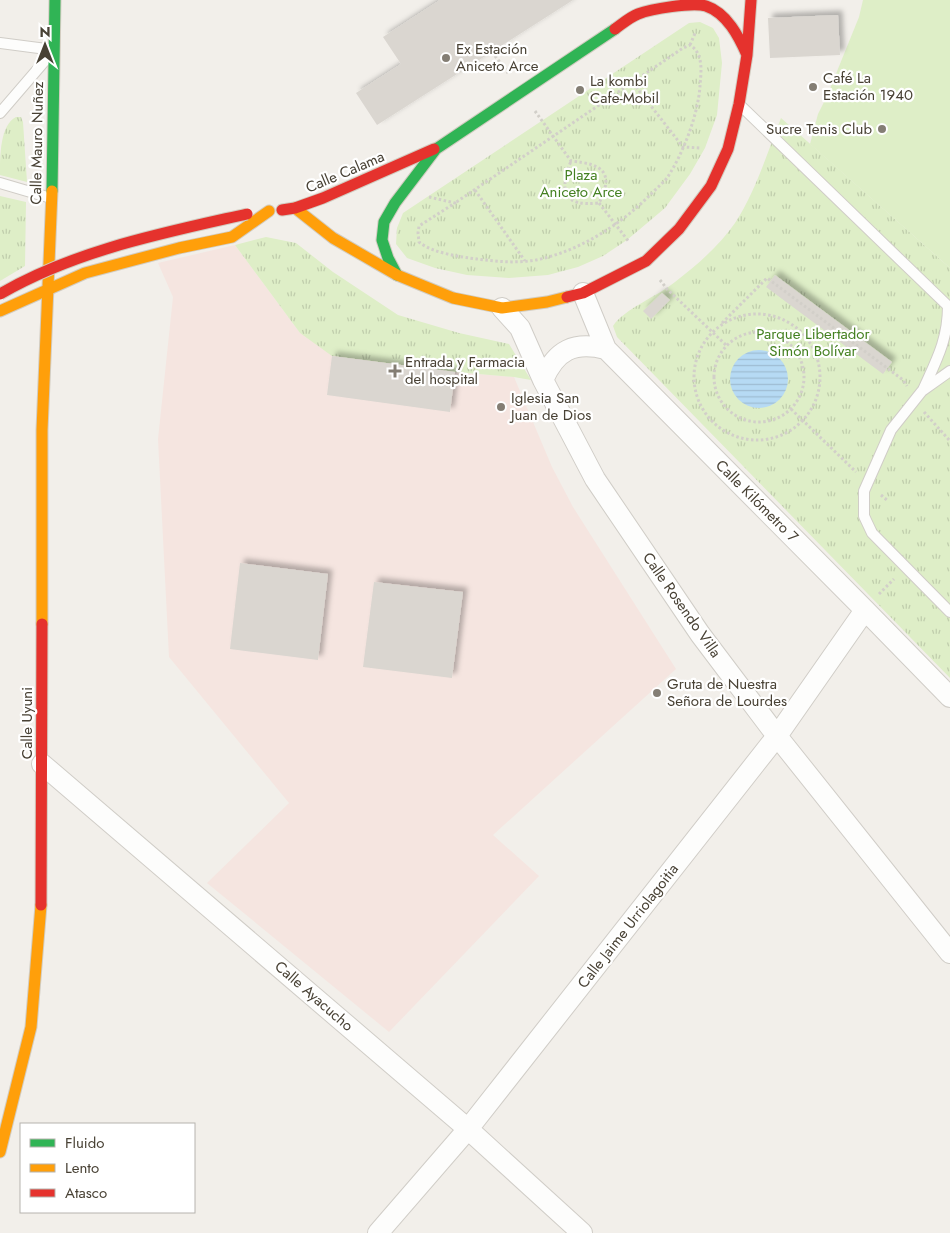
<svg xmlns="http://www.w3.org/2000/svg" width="950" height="1233" font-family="Jost,sans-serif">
	<defs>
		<pattern id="park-tufts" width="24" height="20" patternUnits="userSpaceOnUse" patternTransform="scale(1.25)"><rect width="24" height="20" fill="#deeec7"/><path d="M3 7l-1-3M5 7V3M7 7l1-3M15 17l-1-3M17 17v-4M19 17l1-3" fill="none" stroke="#c0cdac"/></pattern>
		<pattern id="water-rules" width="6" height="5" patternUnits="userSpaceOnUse" patternTransform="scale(1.25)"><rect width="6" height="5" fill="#b6daf4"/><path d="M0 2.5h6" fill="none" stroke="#9ebcd2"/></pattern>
		<filter id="shadow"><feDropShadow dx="4.5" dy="-4.5" stdDeviation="2.5" flood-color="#0004"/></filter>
	</defs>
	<rect width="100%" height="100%" fill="#f2efea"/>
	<path fill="#f5e5e0" d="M235,245L300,333L455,372L514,377L552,467L573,507L676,669L493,835L539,876L389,1032L207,883L289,803L169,657L158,439L173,297L158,263Z"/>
	<path fill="url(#park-tufts)" d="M700,22L713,28L719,38L722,63L717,115L705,148L690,174L665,208L627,240L603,256L578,267L548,275L509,278L467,275L435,268L407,258L396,244L397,228L403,213L689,23Z
		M16,117H21L23,122L27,182L0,175C0,156 0,125 16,117Z
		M781,118L950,268V678L617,337L613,326C624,309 658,296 675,282C697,265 719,246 735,223C756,191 767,153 781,118Z
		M0,196L26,202L25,266L0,281Z
		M266,237L296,243L333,272L398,315L459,333L509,344L531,380L514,377L455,372L332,356L300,333L235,245Z"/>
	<path fill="#deeec7" d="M863,0H950V268L810,144L818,114L827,96L859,17Z"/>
	<path fill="url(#water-rules)" d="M730 379a29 29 0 1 1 58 0a29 29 0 1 1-58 0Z"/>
	<path fill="#dad6d0" filter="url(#shadow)" d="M440,0H573L377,125L356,93L401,64L383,37Z
		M838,15L840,55L770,58L768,18Z
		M775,275L892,362L883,374L766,287Z
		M662,293L670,300L651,319L643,311Z
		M332,356L455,372L450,412L327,395Z
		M240,563L328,574L318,660L230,649Z
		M374,582L463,592L452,678L363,667Z"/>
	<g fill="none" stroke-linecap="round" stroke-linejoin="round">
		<g stroke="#d0cdc7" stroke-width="12">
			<path id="lane" d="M0,43L54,50
				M742,107L950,308
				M0,113L49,56
				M0,183L51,198
				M950,371L922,391L891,430L864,491V516L872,533L950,612
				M923,390C936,361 948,340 948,306"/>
		</g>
		<g stroke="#d0cdc7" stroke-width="22">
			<path id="street" d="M583,293L606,349L865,610L950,697
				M502,308L520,328L543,380L595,479L700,634L777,736L950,953
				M543,380C556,350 574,341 606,349
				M42,764L468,1129L582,1233
				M378,1233L468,1129L777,736L865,610"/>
		</g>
		<g stroke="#d2ccc0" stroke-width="13">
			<path id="fast" d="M52,191L55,0
				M397,275L388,258L382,240L384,222L395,203L436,149L615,29"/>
		</g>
		<g stroke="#d2ccc0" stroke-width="13">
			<path id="slow" d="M295,208L333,238L397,275L453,298L502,308L547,302L567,297
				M0,311L85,273L179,248L232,237L269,211
				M42,624V430L52,191
				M0,1152L31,1027L41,905"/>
		</g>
		<g stroke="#d2ccc0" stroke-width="13">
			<path id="jam" d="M615,29C622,24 630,17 638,14C651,9 692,2 706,6C727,13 739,37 747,55
				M282,210L295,208L323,198L434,149
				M567,297L583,293L646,261L679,229L711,186L728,149L739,104L747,55L751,0
				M41,905L42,624"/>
		</g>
		<path stroke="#d2cfc9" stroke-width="3" stroke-dasharray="2.5 2.5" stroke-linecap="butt" d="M690,45L696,31
			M492,52L508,73
			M633,83L683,147L701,148
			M535,111L571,161C602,164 615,172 599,203C563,207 559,191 571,161
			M475,190L525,261
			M429,197L455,203L419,226L418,233L419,242C432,253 461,257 477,259C500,262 522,264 545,258C586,247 624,222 653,192C658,187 663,183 667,178C683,154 698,115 700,86C701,72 704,54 690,45L683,48L455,203
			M599,203L629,242
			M660,280L667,289L727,346
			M694 377a63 63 0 1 1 126 0a63 63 0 1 1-126 0Z
			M722,323L767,278L903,380L907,386
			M714 377a45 45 0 1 1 90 0a45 45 0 1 1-90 0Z
			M791,409L856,472
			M924,412L950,441
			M881,495L888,501
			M879,594L894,579"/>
		<use href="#lane" stroke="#fdfdfc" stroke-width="10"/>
		<use href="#street" stroke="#fdfdfc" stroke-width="20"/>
		<use href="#fast" stroke="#30b455" stroke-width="11"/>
		<use href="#slow" stroke="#ff9f0a" stroke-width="11"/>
		<use href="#jam" stroke="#e5322d" stroke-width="11"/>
		<g stroke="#d2ccc0" stroke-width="13" stroke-linecap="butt">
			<path id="jam-bridge" d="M0,294C76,250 163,233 247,214"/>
		</g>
		<use href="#jam-bridge" stroke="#e5322d" stroke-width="11"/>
	</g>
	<g fill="#847e74" stroke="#fff" stroke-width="2">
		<circle cx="446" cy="58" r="5"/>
		<circle cx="813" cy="87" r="5"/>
		<circle cx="580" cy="90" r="5"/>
		<circle cx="882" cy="129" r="5"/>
		<path d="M392.5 363.5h5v5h5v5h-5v5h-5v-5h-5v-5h5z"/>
		<circle cx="501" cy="407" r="5"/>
		<circle cx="657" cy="693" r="5"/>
	</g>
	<g text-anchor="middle" stroke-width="4.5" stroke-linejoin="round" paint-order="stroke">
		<g font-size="15" fill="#484134" stroke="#fff" text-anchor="start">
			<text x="456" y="54">Ex Estación<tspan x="456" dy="17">Aniceto Arce</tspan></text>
			<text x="823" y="83">Café La<tspan x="823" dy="17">Estación 1940</tspan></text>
			<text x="590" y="86">La kombi<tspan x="590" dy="17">Cafe-Mobil</tspan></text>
			<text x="872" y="134" text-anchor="end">Sucre Tenis Club</text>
			<text x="405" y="367">Entrada y Farmacia<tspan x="405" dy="17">del hospital</tspan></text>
			<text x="511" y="403">Iglesia San<tspan x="511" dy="17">Juan de Dios</tspan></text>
			<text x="667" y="689">Gruta de Nuestra<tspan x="667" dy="17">Señora de Lourdes</tspan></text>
		</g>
		<g font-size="15" fill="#484134" stroke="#fff">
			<text transform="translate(37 143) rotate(-89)" y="5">Calle Mauro Nuñez</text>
			<text transform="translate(345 172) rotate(-23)" y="5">Calle Calama</text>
			<text transform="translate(757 501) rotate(45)" y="5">Calle Kilómetro 7</text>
			<text transform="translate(682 605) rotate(55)" y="5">Calle Rosendo Villa</text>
			<text transform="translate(27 723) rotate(-90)" y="5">Calle Uyuni</text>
			<text transform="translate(628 926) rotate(-52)" y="5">Calle Jaime Urriolagoitia</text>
			<text transform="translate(314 996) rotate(41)" y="5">Calle Ayacucho</text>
		</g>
		<g font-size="15" fill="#448021" stroke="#fff">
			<text x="581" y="180">Plaza<tspan x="581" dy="17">Aniceto Arce</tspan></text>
			<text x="813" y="339">Parque Libertador<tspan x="813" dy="17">Simón Bolívar</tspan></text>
		</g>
	</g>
	<rect x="20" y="1123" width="175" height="90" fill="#ffffff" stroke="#b6b3ae"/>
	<rect x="30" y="1139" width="25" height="8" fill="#30b455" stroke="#b6b3ae"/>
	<text x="65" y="1148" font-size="15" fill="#484134">Fluido</text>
	<rect x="30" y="1164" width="25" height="8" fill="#ff9f0a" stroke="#b6b3ae"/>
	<text x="65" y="1173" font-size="15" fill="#484134">Lento</text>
	<rect x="30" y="1189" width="25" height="8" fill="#e5322d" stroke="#b6b3ae"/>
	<text x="65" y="1198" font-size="15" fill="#484134">Atasco</text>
	<g transform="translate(45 45)" stroke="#ffffff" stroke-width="4" paint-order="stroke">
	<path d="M0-4L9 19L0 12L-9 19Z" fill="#484134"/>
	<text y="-8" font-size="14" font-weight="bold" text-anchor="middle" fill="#484134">N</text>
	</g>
</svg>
